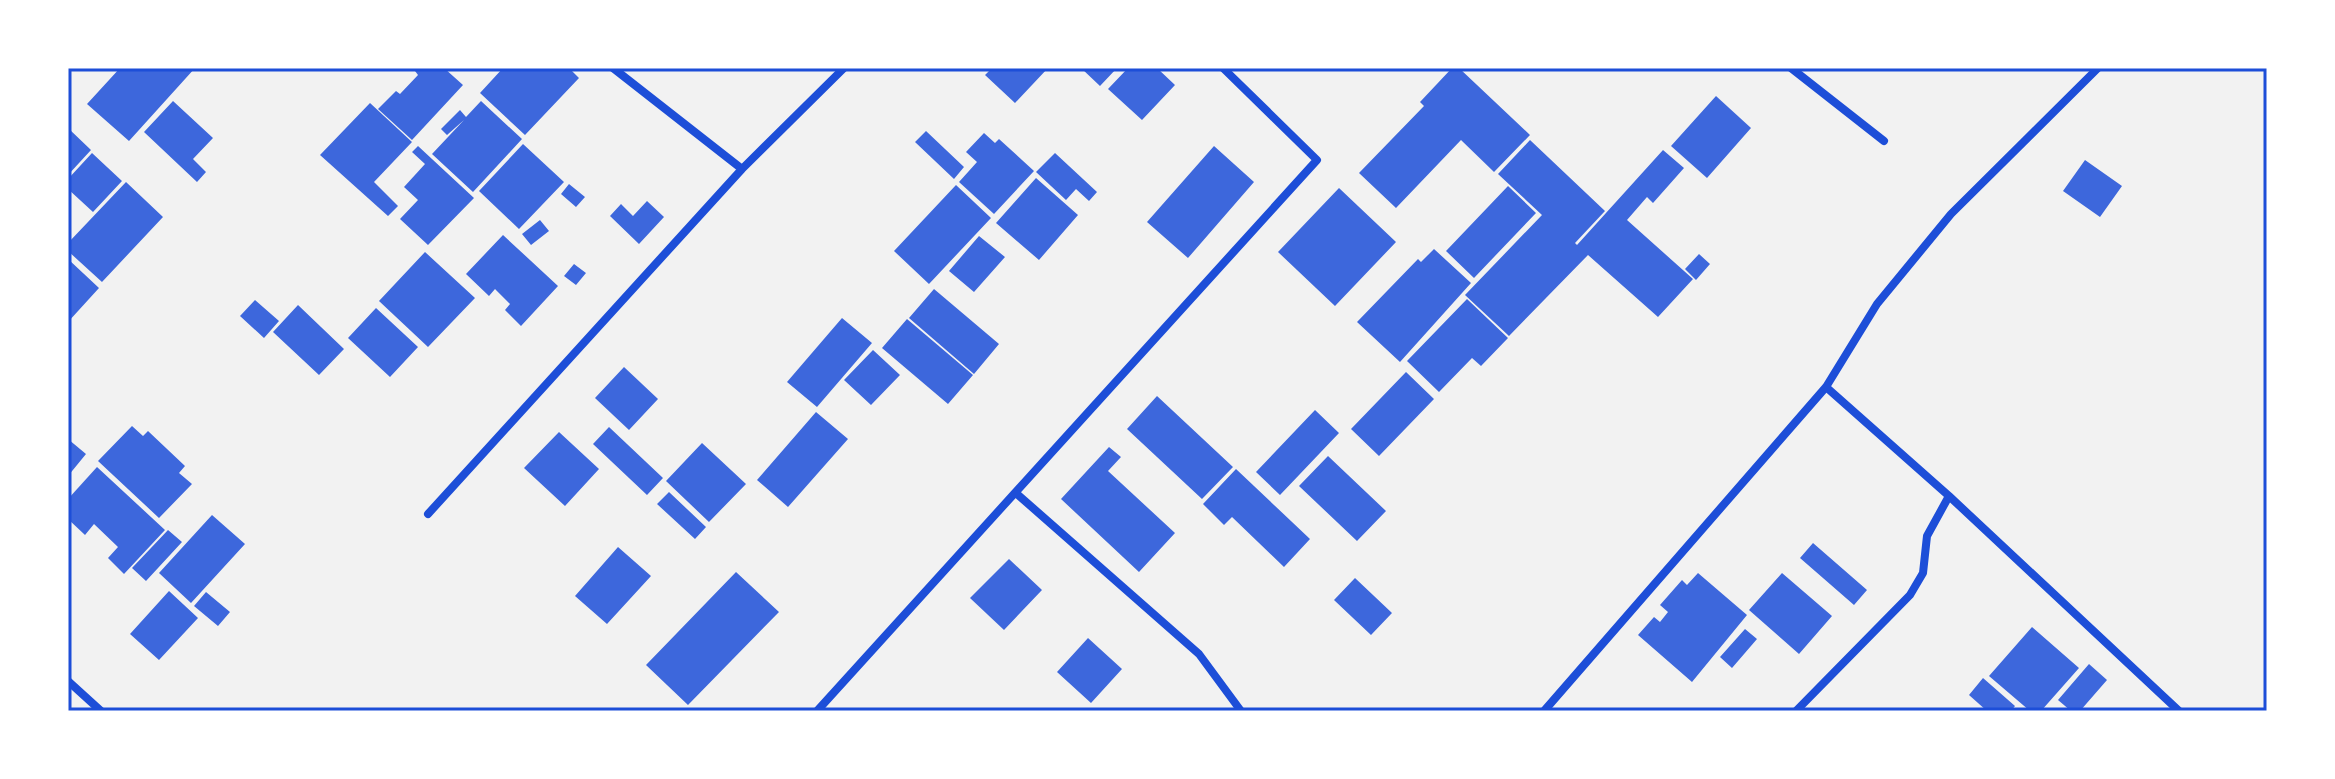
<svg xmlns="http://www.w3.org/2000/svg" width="2335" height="779" font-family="'Fira Sans',sans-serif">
	<rect width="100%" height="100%" fill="#f2f2f2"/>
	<path fill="#3d67dc" d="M120,68H195L129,141L87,104Z
		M417,68H444L463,85L412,140L378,109L396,91L400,94L418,75L415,71Z
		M503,68H569L579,78L525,135L480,93Z
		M992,68H1048L1015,103L985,75Z
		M1081,68H1117L1100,86Z
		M1128,68H1157L1175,85L1142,120L1108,89Z
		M1452,68H1459L1530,135L1494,172L1461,140L1396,208L1359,173L1424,106L1420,102Z
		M1716,96L1751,128L1707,178L1671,146Z
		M173,101L213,138L193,159L206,172L197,182L144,132Z
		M481,101L522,139L473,192L432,154L464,120L447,135L441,129L460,110L466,117Z
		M370,103L412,142L374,182L398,206L388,216L320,155Z
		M68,128L91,150L68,175Z
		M926,131L964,167L954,179L915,142Z
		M984,133L995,143L999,139L1034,171L994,214L959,182L977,162L966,152Z
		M1530,140L1605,211L1575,243L1577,245L1663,150L1684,168L1653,203L1647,197L1627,220L1693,279L1658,317L1588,255L1509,336L1465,295L1542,215L1498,174Z
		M523,144L564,182L519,229L479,191Z
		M418,146L474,198L428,245L400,219L418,200L404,187L425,164L412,152Z
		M1214,146L1254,182L1188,258L1147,222Z
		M92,153L122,181L93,212L68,189V179Z
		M1055,153L1097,192L1089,201L1076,189L1066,200L1036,172Z
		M2085,160L2122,186L2100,217L2063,191Z
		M1036,178L1078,215L1039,260L996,223Z
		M126,182L163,217L102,282L68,251V243Z
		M569,184L585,197L576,207L561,194Z
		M956,185L991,218L929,284L894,251Z
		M1508,186L1536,213L1474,278L1446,251Z
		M1339,188L1396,242L1335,306L1278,252Z
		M647,201L664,217L639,244L610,216L621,204L633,216Z
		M540,220L549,231L531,245L522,234Z
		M503,235L558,286L521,326L505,310L510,304L495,289L489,296L466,274Z
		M979,236L1005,257L974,292L949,271Z
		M1434,249L1471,283L1400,362L1357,322L1418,259L1421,262Z
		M425,252L475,298L428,347L379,301Z
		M1699,254L1710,264L1696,280L1685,269Z
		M68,259L99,288L68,322Z
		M574,264L586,273L576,285L564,276Z
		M934,289L999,344L974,374L909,318Z
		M1467,299L1508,338L1481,366L1472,358L1439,392L1407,361Z
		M255,300L279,321L264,338L240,316Z
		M298,305L344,349L319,375L273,332Z
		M376,308L418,347L390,377L348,338Z
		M842,318L872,343L817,407L787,382Z
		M907,319L973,375L948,404L882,348Z
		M873,350L900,375L871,405L844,380Z
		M624,367L658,399L629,430L595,398Z
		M1406,372L1434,399L1379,456L1351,429Z
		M1157,396L1233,467L1202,499L1127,429Z
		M1315,410L1339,433L1280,495L1256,472Z
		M816,412L848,439L788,507L757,480Z
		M132,426L143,436L148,431L185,466L179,473L192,484L159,518L98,461Z
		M609,427L663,478L647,495L593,444Z
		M559,432L599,469L565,506L524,468Z
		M68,439L86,454L68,476Z
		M702,443L746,484L709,522L666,481Z
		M1109,447L1121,457L1108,471L1175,533L1139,572L1061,499Z
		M1328,456L1386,511L1357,541L1299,486Z
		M97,467L165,530L124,574L108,558L118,547L94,524L85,535L68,519V499Z
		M1236,469L1310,539L1284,567L1232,517L1224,525L1203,504Z
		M669,492L706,527L695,539L657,504Z
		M212,515L245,544L191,603L159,573Z
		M168,530L182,542L146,581L132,568Z
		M1813,543L1867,590L1854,605L1800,558Z
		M618,547L651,576L607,624L575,596Z
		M1009,559L1042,590L1004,630L970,598Z
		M736,572L779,612L688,705L646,665Z
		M1698,573L1747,615L1692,682L1638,635L1654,617L1660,622L1668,612L1660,605L1682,580L1687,585Z
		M1782,573L1832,616L1799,654L1749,610Z
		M1355,578L1392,613L1371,635L1334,600Z
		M169,591L198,618L159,660L130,634Z
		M206,592L230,612L218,626L194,606Z
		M2032,627L2079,668L2041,711H2030L1989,676Z
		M1745,629L1757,639L1732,668L1720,657Z
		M1088,638L1122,669L1091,703L1057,672Z
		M2089,664L2107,680L2080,711H2071L2058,700Z
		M1983,678L2015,706L2011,711H1987L1969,695Z"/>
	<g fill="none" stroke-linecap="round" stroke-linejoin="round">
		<path stroke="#1d4ed8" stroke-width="8" d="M613,68L742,169
			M1791,68L1884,141
			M1826,387L1949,496L2179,711
			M1017,494L1199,654L1241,711
			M428,514L742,169L844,68
			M68,681L101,711
			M817,711L1317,160L1223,68
			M1544,711L1826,387L1877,304L1951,214L2098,68
			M1796,711L1910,595L1923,573L1927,536L1949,496"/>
	</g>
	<rect width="2335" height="779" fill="none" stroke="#ffffff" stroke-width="140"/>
	<rect x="70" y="70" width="2195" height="639" fill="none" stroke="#1d4ed8" stroke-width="3"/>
</svg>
